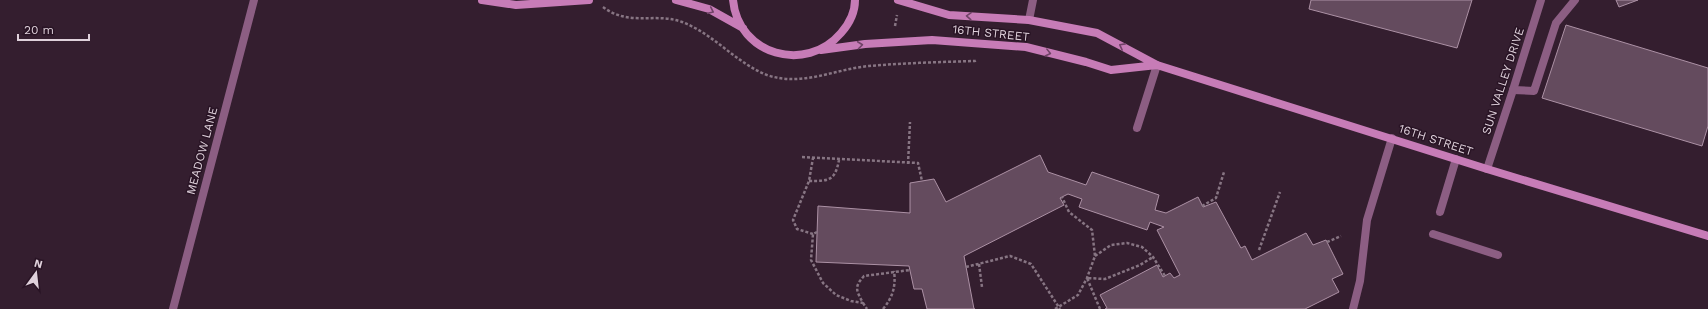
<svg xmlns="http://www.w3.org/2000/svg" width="1708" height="309" font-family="'Work Sans',sans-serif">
	<rect width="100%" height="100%" fill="#341e2f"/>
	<path fill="#644b5e" stroke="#ac91a5" d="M1311,0H1472L1457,48L1309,9Z
		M1616,0H1638L1619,7Z
		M1566,25L1708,68V126L1702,146L1542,98Z
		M1040,155L1048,172L1086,185L1092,172L1159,195L1155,210L1166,213L1198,197L1203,207L1216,202L1241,248L1245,246L1252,260L1306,233L1313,245L1326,240L1343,274L1332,279L1339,292L1305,309H1105L1107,308L1100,295L1157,265L1163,277L1170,273L1174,278L1180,275L1157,230L1164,227L1150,222L1147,230L1079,207L1082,199L1068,194L1060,198L1064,205L964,256L974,309H975H927L922,289H914L909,266L816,262L818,206L910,213V183L934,179L946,202Z"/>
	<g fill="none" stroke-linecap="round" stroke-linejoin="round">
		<path stroke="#877583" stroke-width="2.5" stroke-dasharray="3 2" stroke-linecap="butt" d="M603,7C630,27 655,12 682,22C714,34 736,63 767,75C802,87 835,69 869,66C904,63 940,62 975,61L977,60
			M895,26L897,15
			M802,157L918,163L922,181
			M908,164L910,122
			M809,181C829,181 835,181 839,160
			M1202,206L1216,198L1224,172
			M817,232L813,234L811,260L823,283L836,295L851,301L863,303C856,290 854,287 864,276L910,270
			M813,234L797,229L793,220L809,181L813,158
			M1327,242L1341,236
			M1259,250L1280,192
			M1095,256L1111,245L1127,243L1142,247L1153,257L1165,276
			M979,264L982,287
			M966,267L1010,256L1031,264L1060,309
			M863,303L867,309
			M883,309C893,297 896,286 894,271
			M1055,309L1078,295L1087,278L1095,256L1092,230L1069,212L1062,197
			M1100,309L1087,278L1105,279L1140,265L1153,257"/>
		<path stroke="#8c5e83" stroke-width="8" d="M1029,20L1033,0
			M1513,90L1534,91L1556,23L1575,0
			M1137,128L1157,65
			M1440,212L1456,159
			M1433,234L1498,255
			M1353,309L1360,281L1367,220L1392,138"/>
		<path stroke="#8c5e83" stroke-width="8" d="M1487,169L1513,90L1541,0
			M173,309L254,0"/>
		<path stroke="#c77cb7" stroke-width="8" d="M482,0L516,5L589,0
			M676,0L709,9L743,28
			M733,0C738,55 806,74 841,33C849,24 855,12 855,0
			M898,0L949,15L1029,20L1097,33L1157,65L1487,169L1708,236
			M821,50L865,44L932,40L1026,47L1086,62L1111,70L1157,65"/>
	</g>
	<defs><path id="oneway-chevron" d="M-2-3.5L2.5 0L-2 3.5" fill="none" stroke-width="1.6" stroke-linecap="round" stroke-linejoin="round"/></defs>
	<g stroke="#704367">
		<use href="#oneway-chevron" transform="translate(711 11) rotate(25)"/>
		<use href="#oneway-chevron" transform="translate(969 16) rotate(-176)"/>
		<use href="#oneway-chevron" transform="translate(860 45) rotate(-7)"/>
		<use href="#oneway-chevron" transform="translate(1122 46) rotate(-152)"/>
		<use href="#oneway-chevron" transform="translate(1048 53) rotate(14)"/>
	</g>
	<g text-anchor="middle" stroke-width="3" stroke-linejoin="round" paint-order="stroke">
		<g font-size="12" fill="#dfd1db" stroke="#291425">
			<text transform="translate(991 33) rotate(6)" y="4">16TH STREET</text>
			<text transform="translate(1503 81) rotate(-72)" y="4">SUN VALLEY DRIVE</text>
			<text transform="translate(1436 140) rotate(18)" y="4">16TH STREET</text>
			<text transform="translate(202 151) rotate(-75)" y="4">MEADOW LANE</text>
		</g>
	</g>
	<g transform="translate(36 273) rotate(15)" stroke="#291425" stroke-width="3" paint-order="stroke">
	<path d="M0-3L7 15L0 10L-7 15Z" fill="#dfd1db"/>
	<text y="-6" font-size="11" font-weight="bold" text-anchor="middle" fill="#dfd1db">N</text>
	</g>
	<path d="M18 34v6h71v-6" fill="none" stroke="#dfd1db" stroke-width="2"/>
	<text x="24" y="34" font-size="12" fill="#dfd1db" stroke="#291425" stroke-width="3" paint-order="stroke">20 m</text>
</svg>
